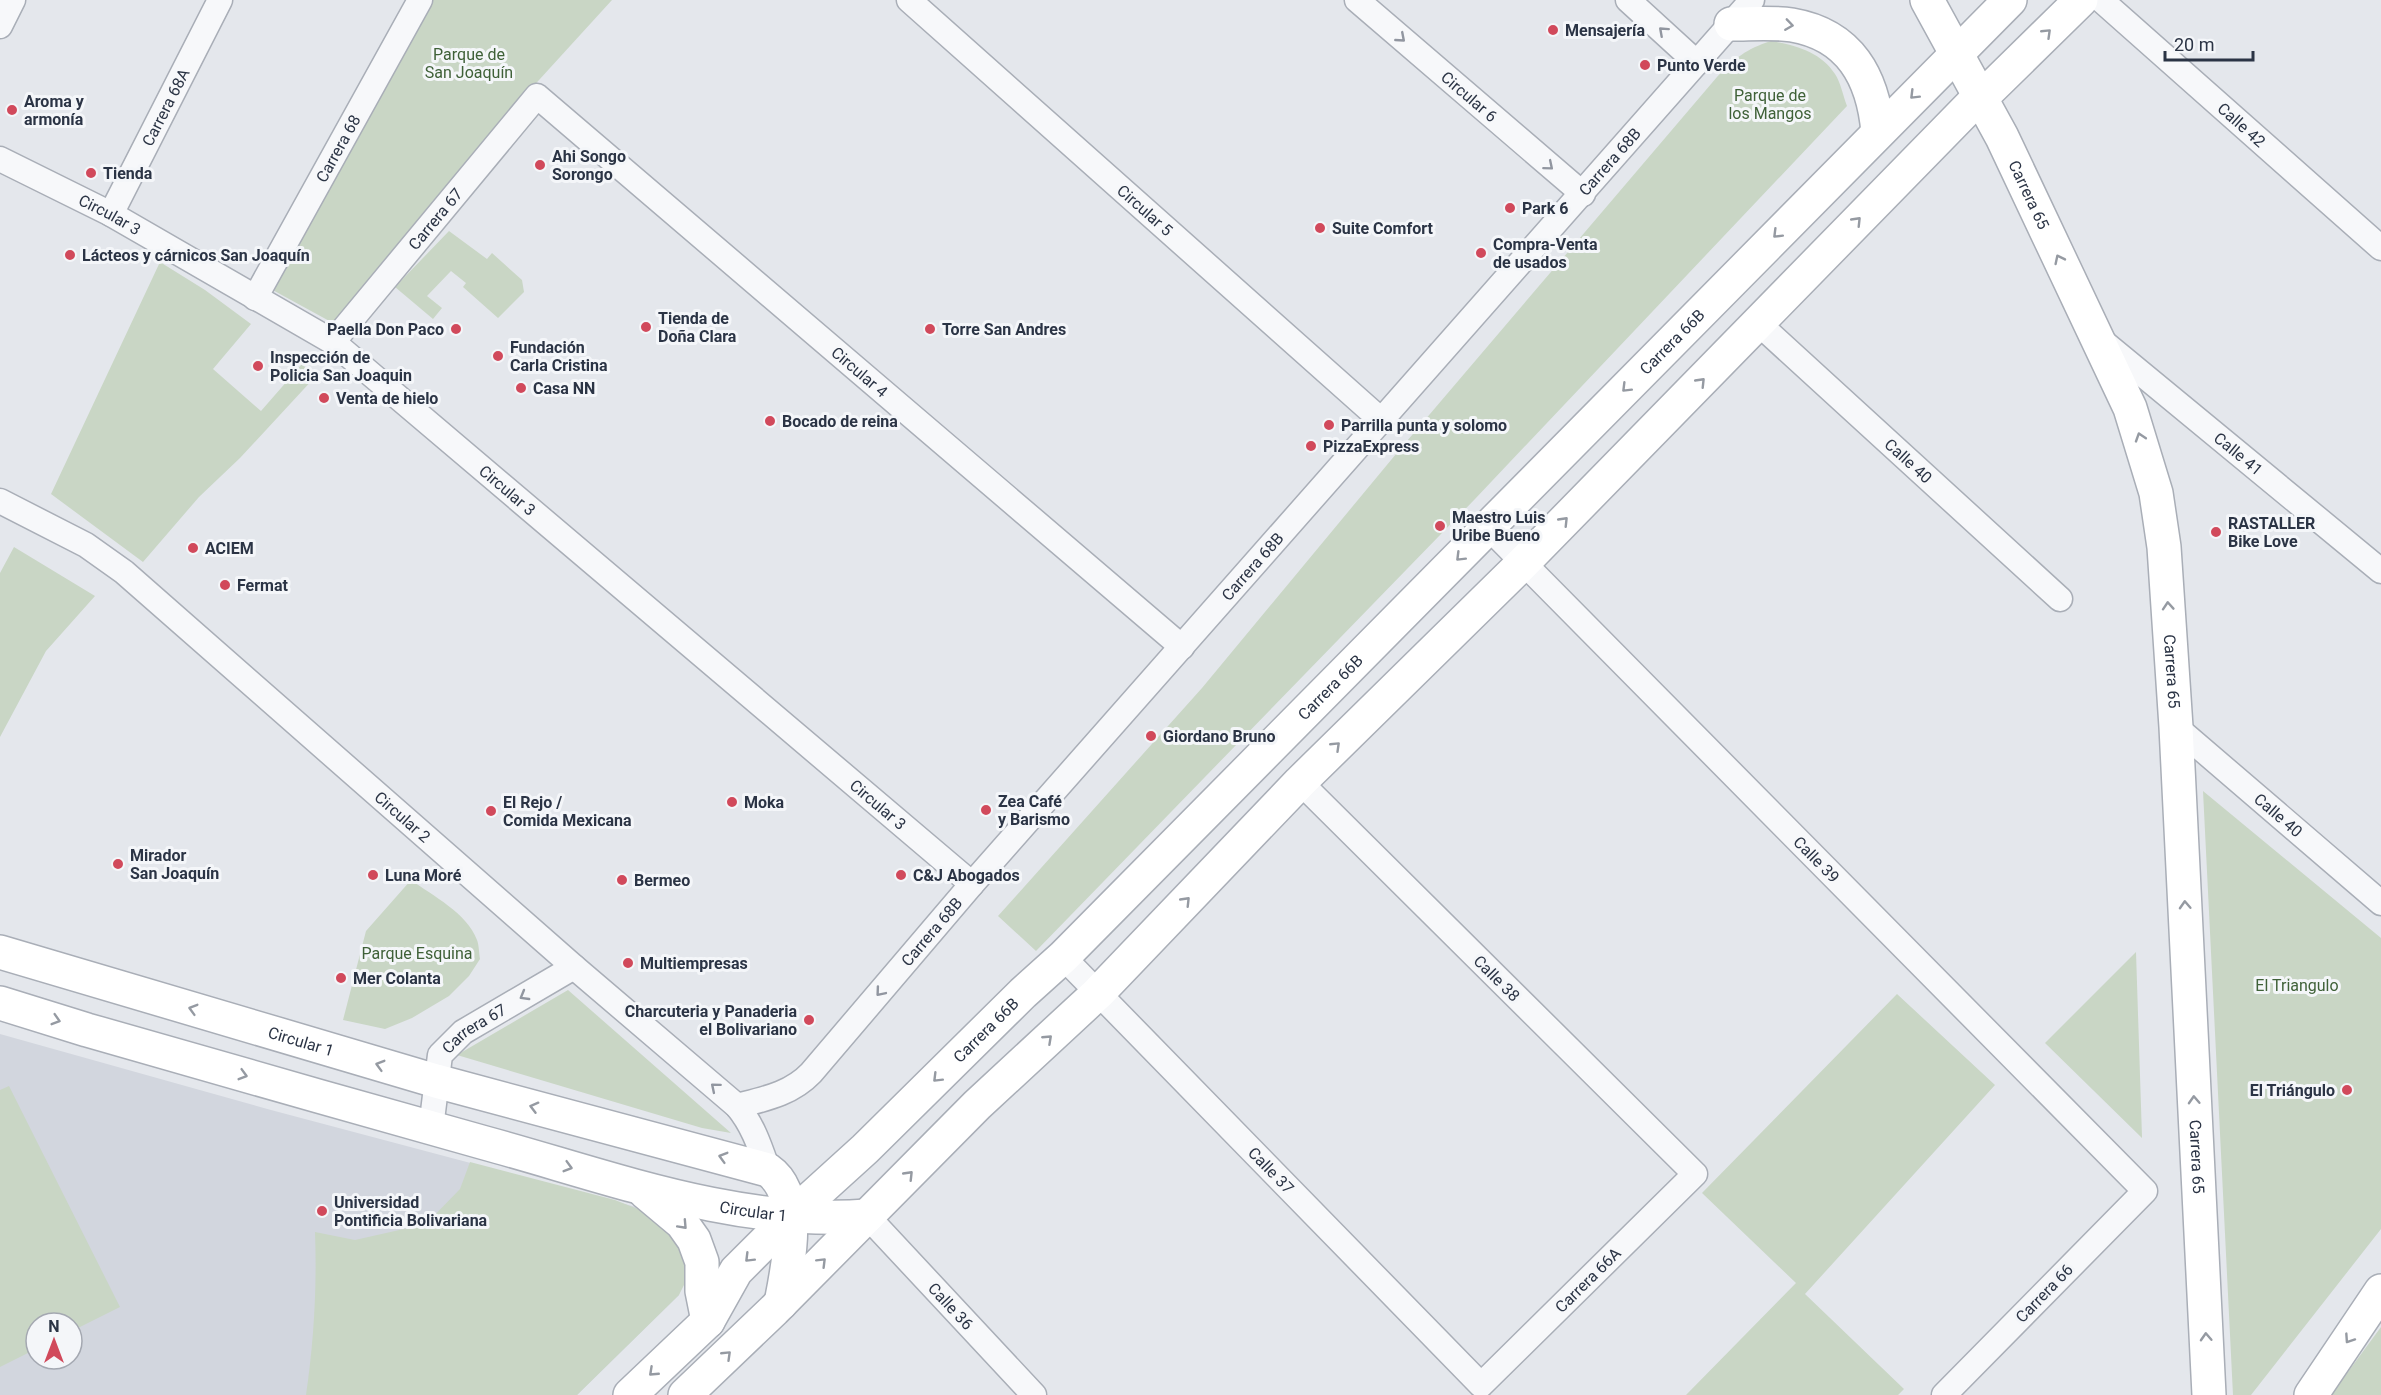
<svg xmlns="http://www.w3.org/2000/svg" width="2381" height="1395" font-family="Roboto,sans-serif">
	<rect width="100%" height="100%" fill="#e4e7ec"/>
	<path fill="#d2d6de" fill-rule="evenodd" d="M0,1034L271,1110L636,1207L679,1295L577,1395H0ZM36,1323H72V1359H36Z"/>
	<path fill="#c9d6c5" d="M432,0H612L529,91L333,323L269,288Z
		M1771,41C1795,45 1821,52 1835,74C1841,83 1843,96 1847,106L1475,499L1036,951L998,916L1202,688L1401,448L1717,77C1735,58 1746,49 1771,41Z
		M449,231L487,259L492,253L522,280L524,292L498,318L463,287L466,283L451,271L427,296L442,308L433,319L395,287Z
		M160,262L205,290L251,324L213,369L261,411L302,364L315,377L240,458L199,497L143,562L51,494Z
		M14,547L95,596L46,651L0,737V573Z
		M2203,791L2381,938V1229L2251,1395H2233Z
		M411,880C433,896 467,913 477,940C479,945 479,953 480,959L469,976L449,996L412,1018L385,1029L343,1020L366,931Z
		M2136,952L2142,1137V1138L2045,1043Z
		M568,990L731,1133L702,1128L457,1055Z
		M1897,994L1995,1085L1805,1294L1904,1389L1898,1395H1686L1796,1283L1702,1193Z
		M9,1086L120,1307L72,1331V1323H36V1349L0,1367V1090Z
		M470,1162L615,1200L653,1215L681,1248L689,1262L687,1279L679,1295L577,1395H306C314,1341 317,1286 315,1232L355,1240L426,1224L460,1189Z
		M2381,1327V1395H2331Z"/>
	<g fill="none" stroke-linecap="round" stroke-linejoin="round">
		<g stroke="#a9aeb7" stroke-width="27">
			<g id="street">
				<path id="s1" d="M909,0L1381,420"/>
				<path id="s2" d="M1357,0L1583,194"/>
				<path d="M1628,0L1697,63"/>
				<path id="s3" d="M2101,0L2381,248"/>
				<path d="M0,26L13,0"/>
				<path id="s4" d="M0,159L111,214L333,342L972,884"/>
				<path id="s5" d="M111,214L220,0"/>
				<path id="s6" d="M255,298L420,0"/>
				<path id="s7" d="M1758,323L2060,599"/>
				<path id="s8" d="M2102,341L2381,571"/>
				<path id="s9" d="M333,342L537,96L1182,647"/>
				<path id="s10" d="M0,501L86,545L124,572L574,967L737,1106C753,1125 760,1147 768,1170"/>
				<path id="s11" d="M1489,528L2145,1191L1944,1395"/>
				<path id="s12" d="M2176,727L2381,903"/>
				<path id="s13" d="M1063,957L1481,1385L1695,1174L1300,782"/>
				<path id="s14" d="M737,1106C764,1099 791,1094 811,1073L972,884L1752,0"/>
				<path id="s15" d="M431,1128L440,1055L463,1032L574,967"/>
				<path id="s16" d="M867,1216L1034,1395"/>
			</g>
		</g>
		<g stroke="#a9aeb7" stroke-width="36">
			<g id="secondary">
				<path id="s17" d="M1927,0L2002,137L2130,408L2156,493L2164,547L2176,727L2209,1395"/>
				<path d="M1731,24C1751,24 1772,22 1792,25C1850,35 1873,77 1878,132"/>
				<path id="s18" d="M0,952L436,1081L768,1170C804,1195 788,1267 781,1303"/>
				<path id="s19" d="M0,1003L87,1030C220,1068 352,1106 485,1143C610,1177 736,1226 867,1216"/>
				<path d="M645,1192L682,1223L694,1240L702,1262V1291L708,1321"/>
				<path id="s20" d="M630,1395L708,1321L736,1271L790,1217L865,1149L1023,993L1063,957L2010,0"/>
				<path d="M685,1395L774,1310L977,1105L1098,993L1300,782L1523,563L1972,104L1981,98L2081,0"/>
				<path d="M2311,1395L2381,1291"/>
			</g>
		</g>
		<use href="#street" stroke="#f7f8fa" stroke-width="24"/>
		<use href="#secondary" stroke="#fff" stroke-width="33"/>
	</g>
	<defs><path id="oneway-chevron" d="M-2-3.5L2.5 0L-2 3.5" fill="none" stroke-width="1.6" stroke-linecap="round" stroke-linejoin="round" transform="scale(1.5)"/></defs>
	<g stroke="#959aa2">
		<use href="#oneway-chevron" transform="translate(1789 25) rotate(8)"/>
		<use href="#oneway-chevron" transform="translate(2047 33) rotate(-44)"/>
		<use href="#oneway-chevron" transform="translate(1914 95) rotate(135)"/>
		<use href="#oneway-chevron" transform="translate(1857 221) rotate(-46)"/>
		<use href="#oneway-chevron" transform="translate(1777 234) rotate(135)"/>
		<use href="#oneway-chevron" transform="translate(2059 259) rotate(-116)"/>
		<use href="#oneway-chevron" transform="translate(1701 382) rotate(-46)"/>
		<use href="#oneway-chevron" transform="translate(1626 388) rotate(135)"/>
		<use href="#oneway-chevron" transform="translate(2140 437) rotate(-108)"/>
		<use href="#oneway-chevron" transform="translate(1564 521) rotate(-46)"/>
		<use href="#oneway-chevron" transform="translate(1460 557) rotate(135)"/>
		<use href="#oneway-chevron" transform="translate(2168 606) rotate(-94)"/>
		<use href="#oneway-chevron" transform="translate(1336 746) rotate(-44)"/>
		<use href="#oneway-chevron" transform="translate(1186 901) rotate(-46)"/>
		<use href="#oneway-chevron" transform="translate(2185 905) rotate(-93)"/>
		<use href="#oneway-chevron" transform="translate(193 1009) rotate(-164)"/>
		<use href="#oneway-chevron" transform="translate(56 1020) rotate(17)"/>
		<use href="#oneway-chevron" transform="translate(1048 1039) rotate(-43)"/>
		<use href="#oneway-chevron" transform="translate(380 1065) rotate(-164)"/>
		<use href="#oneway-chevron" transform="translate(243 1075) rotate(16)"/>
		<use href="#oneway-chevron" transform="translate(937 1078) rotate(135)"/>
		<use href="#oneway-chevron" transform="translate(2194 1100) rotate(-93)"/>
		<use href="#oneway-chevron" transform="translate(534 1107) rotate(-165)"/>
		<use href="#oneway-chevron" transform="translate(723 1157) rotate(-164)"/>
		<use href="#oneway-chevron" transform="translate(568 1167) rotate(16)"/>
		<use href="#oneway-chevron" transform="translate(909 1175) rotate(-46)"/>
		<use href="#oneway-chevron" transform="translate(683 1225) rotate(47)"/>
		<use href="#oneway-chevron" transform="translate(749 1258) rotate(135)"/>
		<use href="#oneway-chevron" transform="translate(822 1262) rotate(-45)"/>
		<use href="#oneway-chevron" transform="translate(2206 1337) rotate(-93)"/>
		<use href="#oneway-chevron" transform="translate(2349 1339) rotate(124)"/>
		<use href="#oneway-chevron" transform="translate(727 1355) rotate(-44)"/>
		<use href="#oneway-chevron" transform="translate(653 1372) rotate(137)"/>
	</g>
	<g stroke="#9196a0">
		<use href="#oneway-chevron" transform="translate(1663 31) rotate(-138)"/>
		<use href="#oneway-chevron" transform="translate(1401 38) rotate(41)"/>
		<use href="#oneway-chevron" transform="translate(1549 166) rotate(40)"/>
		<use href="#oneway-chevron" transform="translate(880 992) rotate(130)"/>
		<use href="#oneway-chevron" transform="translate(524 996) rotate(150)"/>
		<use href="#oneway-chevron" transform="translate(715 1087) rotate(-140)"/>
	</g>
	<g fill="#d1495b" stroke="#f4f6f9" stroke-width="2">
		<circle cx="1553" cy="30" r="6"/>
		<circle cx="1645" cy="65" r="6"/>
		<circle cx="12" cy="110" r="6"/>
		<circle cx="540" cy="165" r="6"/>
		<circle cx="91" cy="173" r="6"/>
		<circle cx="1510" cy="208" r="6"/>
		<circle cx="1320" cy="228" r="6"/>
		<circle cx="1481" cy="253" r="6"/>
		<circle cx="70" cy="255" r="6"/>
		<circle cx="646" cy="327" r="6"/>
		<circle cx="456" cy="329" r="6"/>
		<circle cx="930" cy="329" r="6"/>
		<circle cx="498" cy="356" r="6"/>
		<circle cx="258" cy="366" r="6"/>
		<circle cx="521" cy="388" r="6"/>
		<circle cx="324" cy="398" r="6"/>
		<circle cx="770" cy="421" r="6"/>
		<circle cx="1329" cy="425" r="6"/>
		<circle cx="1311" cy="446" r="6"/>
		<circle cx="1440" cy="526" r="6"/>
		<circle cx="2216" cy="532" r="6"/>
		<circle cx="193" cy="548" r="6"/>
		<circle cx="225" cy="585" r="6"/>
		<circle cx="1151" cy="736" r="6"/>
		<circle cx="732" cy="802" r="6"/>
		<circle cx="986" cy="810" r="6"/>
		<circle cx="491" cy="811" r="6"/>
		<circle cx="118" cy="864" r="6"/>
		<circle cx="373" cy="875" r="6"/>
		<circle cx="901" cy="875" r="6"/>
		<circle cx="622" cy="880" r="6"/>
		<circle cx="628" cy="963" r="6"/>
		<circle cx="341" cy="978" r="6"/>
		<circle cx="809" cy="1020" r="6"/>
		<circle cx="2347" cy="1090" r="6"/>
		<circle cx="322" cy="1211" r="6"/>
	</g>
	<g text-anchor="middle" stroke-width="6" stroke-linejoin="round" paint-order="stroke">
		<g font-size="16" font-weight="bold" fill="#2b3445" stroke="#f4f6f9" text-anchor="start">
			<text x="1565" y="36">Mensajería</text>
			<text x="1657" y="71">Punto Verde</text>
			<text x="24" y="107">Aroma y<tspan x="24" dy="18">armonía</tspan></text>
			<text x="552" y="162">Ahi Songo<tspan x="552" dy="18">Sorongo</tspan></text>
			<text x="103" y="179">Tienda</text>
			<text x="1522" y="214">Park 6</text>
			<text x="1332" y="234">Suite Comfort</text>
			<text x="1493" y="250">Compra-Venta<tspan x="1493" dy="18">de usados</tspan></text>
			<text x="82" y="261">Lácteos y cárnicos San Joaquín</text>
			<text x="658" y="324">Tienda de<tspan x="658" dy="18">Doña Clara</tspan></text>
			<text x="444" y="335" text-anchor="end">Paella Don Paco</text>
			<text x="942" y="335">Torre San Andres</text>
			<text x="510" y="353">Fundación<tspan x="510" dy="18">Carla Cristina</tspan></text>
			<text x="270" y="363">Inspección de<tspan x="270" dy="18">Policia San Joaquin</tspan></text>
			<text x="533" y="394">Casa NN</text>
			<text x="336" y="404">Venta de hielo</text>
			<text x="782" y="427">Bocado de reina</text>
			<text x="1341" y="431">Parrilla punta y solomo</text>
			<text x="1323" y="452">PizzaExpress</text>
			<text x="1452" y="523">Maestro Luis<tspan x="1452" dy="18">Uribe Bueno</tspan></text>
			<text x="2228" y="529">RASTALLER<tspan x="2228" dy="18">Bike Love</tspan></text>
			<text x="205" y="554">ACIEM</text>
			<text x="237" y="591">Fermat</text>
			<text x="1163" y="742">Giordano Bruno</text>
			<text x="998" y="807">Zea Café<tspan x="998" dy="18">y Barismo</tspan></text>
			<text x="503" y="808">El Rejo /<tspan x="503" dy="18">Comida Mexicana</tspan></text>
			<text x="744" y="808">Moka</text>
			<text x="130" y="861">Mirador<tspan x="130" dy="18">San Joaquín</tspan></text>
			<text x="385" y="881">Luna Moré</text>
			<text x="913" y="881">C&amp;J Abogados</text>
			<text x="634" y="886">Bermeo</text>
			<text x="640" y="969">Multiempresas</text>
			<text x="353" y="984">Mer Colanta</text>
			<text x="797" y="1017" text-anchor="end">Charcuteria y Panaderia<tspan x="797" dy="18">el Bolivariano</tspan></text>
			<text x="2335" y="1096" text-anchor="end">El Triángulo</text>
			<text x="334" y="1208">Universidad<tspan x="334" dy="18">Pontificia Bolivariana</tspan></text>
		</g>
		<g font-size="16" fill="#3f6138" stroke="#f4f6f9">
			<text x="469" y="60">Parque de<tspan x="469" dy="18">San Joaquín</tspan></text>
			<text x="1770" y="101">Parque de<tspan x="1770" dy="18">los Mangos</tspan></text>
			<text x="417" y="959">Parque Esquina</text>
			<text x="2297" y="991">El Triangulo</text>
		</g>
		<g font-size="16" fill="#2b3445" stroke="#f4f6f9">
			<text dy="6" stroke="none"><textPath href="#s2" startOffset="148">Circular 6</textPath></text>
			<text dy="6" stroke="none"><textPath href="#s5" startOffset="120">Carrera 68A</textPath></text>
			<text dy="6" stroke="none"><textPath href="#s3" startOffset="188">Calle 42</textPath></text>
			<text dy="6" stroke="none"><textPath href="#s6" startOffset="171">Carrera 68</textPath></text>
			<text dy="6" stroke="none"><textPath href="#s14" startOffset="1294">Carrera 68B</textPath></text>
			<text dy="6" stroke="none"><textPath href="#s17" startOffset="220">Carrera 65</textPath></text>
			<text dy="6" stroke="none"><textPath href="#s1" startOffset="316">Circular 5</textPath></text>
			<text dy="6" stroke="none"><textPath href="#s4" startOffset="123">Circular 3</textPath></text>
			<text dy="6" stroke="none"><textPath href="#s9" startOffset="160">Carrera 67</textPath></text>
			<text dy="6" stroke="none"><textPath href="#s20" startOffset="1484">Carrera 66B</textPath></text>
			<text dy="6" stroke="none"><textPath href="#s9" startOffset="744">Circular 4</textPath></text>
			<text dy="6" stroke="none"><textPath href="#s8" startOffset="177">Calle 41</textPath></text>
			<text dy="6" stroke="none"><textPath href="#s7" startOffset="204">Calle 40</textPath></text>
			<text dy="6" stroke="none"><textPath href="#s4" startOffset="609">Circular 3</textPath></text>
			<text dy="6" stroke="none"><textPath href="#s14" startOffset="754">Carrera 68B</textPath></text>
			<text dy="6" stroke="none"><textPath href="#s17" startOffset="724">Carrera 65</textPath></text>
			<text dy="6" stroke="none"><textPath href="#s20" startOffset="998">Carrera 66B</textPath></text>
			<text dy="6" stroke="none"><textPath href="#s4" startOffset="1095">Circular 3</textPath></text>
			<text dy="6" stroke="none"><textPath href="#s12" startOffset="135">Calle 40</textPath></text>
			<text dy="6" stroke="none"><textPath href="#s10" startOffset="514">Circular 2</textPath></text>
			<text dy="6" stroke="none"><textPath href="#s11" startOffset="466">Calle 39</textPath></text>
			<text dy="6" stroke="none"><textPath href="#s14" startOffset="268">Carrera 68B</textPath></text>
			<text transform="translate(1497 978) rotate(45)" y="6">Calle 38</text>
			<text dy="6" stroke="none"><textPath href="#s15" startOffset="117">Carrera 67</textPath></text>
			<text dy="6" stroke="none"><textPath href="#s20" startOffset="512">Carrera 66B</textPath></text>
			<text dy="6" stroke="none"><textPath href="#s18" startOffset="314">Circular 1</textPath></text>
			<text dy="6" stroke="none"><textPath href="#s17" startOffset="1210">Carrera 65</textPath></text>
			<text dy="6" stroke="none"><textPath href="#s13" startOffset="298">Calle 37</textPath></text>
			<text dy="6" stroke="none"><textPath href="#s19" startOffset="782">Circular 1</textPath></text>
			<text dy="6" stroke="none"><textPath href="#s13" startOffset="748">Carrera 66A</textPath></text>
			<text transform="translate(2044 1293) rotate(-46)" y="6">Carrera 66</text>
			<text dy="6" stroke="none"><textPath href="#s16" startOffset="123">Calle 36</textPath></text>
		</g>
	</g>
	<g transform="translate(54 1341)"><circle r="28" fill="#f4f6f9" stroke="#a4a8b1" stroke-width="1.5"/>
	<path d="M0-4.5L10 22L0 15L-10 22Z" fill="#d1495b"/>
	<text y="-9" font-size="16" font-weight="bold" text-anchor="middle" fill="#2b3445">N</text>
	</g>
	<path d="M2165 51v9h88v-9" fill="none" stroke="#2b3445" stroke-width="3"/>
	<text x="2174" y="51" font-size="18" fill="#2b3445" stroke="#f4f6f9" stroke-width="4.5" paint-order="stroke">20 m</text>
</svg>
